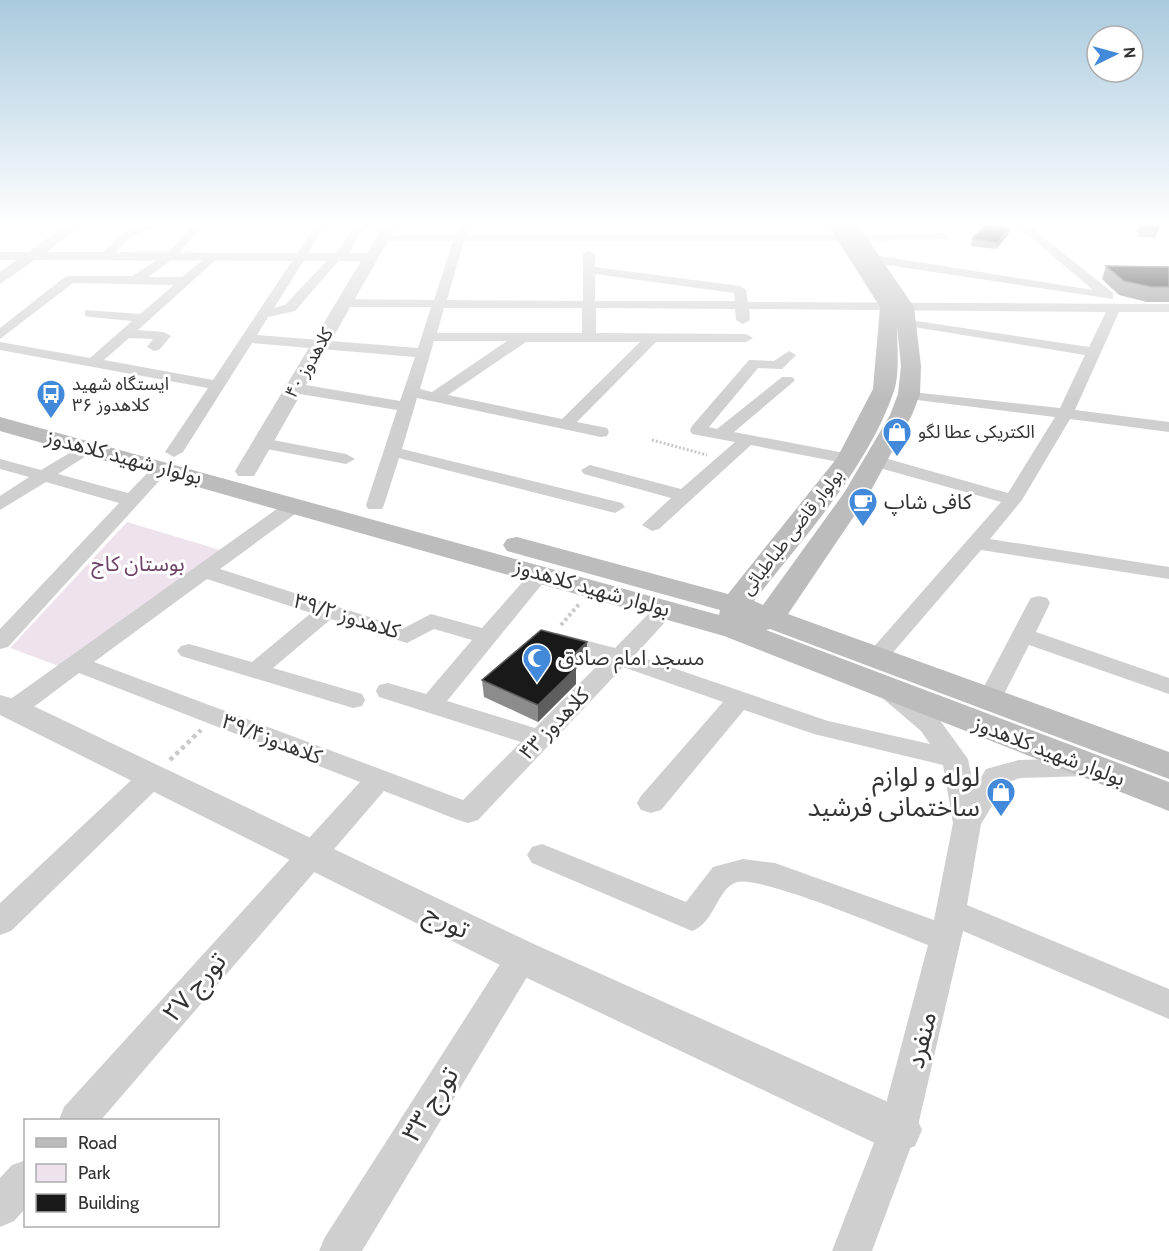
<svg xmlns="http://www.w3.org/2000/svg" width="1169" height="1251" font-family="Cabin,'Noto Sans Arabic',sans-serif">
	<rect width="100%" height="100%" fill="#fff"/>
	<path fill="#eee2ed" d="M127,522L220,550L59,666L10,648Z"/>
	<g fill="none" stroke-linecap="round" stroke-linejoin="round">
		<path stroke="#c9c9c9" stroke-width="3" stroke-dasharray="2 2" stroke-linecap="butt" d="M652,440L707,455"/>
		<path stroke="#c9c9c9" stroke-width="4" stroke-dasharray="3 3" stroke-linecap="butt" d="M561,625L580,603"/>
		<path stroke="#c9c9c9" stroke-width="4.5" stroke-dasharray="4 4" stroke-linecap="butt" d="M170,760L201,730"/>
		<path fill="#cfcfcf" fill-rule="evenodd" d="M146,225H162L131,237L109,258H101V254L123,233Z
			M194,225H205L173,259L148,277H182L209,255L219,257L138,330L164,332L171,336L159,350L154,351L147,347L153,339L129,338L104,360L213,380L316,225H326L274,308L285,305L332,255L342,247L349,232L357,225H369L358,235L351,251L340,259L295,311L268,317L257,335L418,348L431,307H344L338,303L344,299L434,300L453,241H382L376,238L382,235H455L459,225H469L466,235H844L850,238L844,241H464L447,300L583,301V254L589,251L595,254V267L740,286L746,290L748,302L1169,304V312H1119L1075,410L1169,422V432L1070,419L1022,500L990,539L1169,567V579L981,550L884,663L876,665L868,663L864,658L1001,502L869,465L866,461L869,457H881L1008,493L1055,417L909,399L901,394L903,391L1060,408L1085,355L908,326L903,325V319L1089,347L1106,312L749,309L750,320L743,324L736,320L735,309L596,308V333L746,334L753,338L746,342H656L577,422L607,428L609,432L607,436L601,437L417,398L402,449L622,503L625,507L615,513L399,458L384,505L382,509H368L366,505L397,410L294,393L286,388L294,383L400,401L415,357L252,343L183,452L174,457L165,452L208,388L0,350V342L90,358L132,321L90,317L85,316V310L140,314L174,285L73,283L0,339V328L66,276H132L165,255ZM595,274L734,293L735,301H595ZM444,308H582V333H437ZM434,341H507L432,392L420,389ZM526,342H640L562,419L448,395Z
			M1016,225H1028L1113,293V299L874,263L868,259L874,255L1093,290Z
			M944,234L950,237L948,239L860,241L854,238L860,235Z
			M789,351L796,355L782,369L758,368L709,427L717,429L782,377H792L795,380L792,383L734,432L855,455L858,459L855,463L849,464L751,445L659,529L652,531L642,525L671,498L584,474L581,470L590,465L681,489L735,442L692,434L690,430L692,426L749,360L774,361Z
			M262,438L346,454L355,459L346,464L256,447L253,443L256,439Z
			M88,442L94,443L97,447L94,451L58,474L128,493L156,464H168L171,468L8,647L0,649V629L119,503L46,482L0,510V496L29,477L0,469V459L41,470Z
			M295,499L302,501L304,505L302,509L220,569L404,628L431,614L482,628L533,570H547L550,574L547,578L447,701L535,728L603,660L549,645L546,640L549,635L557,633L615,648L658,604H674L677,609L635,655L828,721L930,744L921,731L873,690L876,684L885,682L894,684L939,719L968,759L974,789L986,769L1019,760L1088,758L1097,760L1101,767L1097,774L1088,776L1020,778L1006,783L981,824L967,905L1169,989V1019L963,931L917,1130L872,1251H832L879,1130L928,945C897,933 761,875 737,882C717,888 715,923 692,931L532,863L527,855L532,847L542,844L686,902L713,867L743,859L775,863L934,920L953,823L943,765L814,734L744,710L661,810L651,813L641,810L637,803L641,796L723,702L623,667L478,820L468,823L458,820L384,791L101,1120H59L64,1107L360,782L79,673L23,715L14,717L5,715L2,709L5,703L288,501ZM207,579L311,613L252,662L189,644L181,646L177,651L181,656L353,708L362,706L365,700L362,694L273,668L331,619L407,643L434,629L472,640L426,694L388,683L379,685L376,691L379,697L521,742L463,800L94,662Z
			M1039,596L1047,598L1050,603L1036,632L1169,678V694L1029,645L998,706L989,708L980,706L977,700L1028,603L1031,598Z
			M152,767L162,770L165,777L162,784L11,931L0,935V903L142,770Z
			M522,943L533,947L538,957L533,967L362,1251H319L325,1237L511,947Z
			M26,1160V1208L14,1221L0,1227V1178L12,1165Z"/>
		<path fill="#cfcfcf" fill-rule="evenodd" d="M66,225H82L47,252L367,253L383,225H397L257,471L254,476H238L235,471L361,261L35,260L0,284V272L16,260H0V252H28Z
			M0,695L25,702L536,945L915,1114L922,1130L915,1146L898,1153L881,1146L508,969L0,715Z"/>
		<path fill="#bcbcbc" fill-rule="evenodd" d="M828,225H858L914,307L921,366L920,394L912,415L869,494L788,614L1169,752V779L770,629L766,630L1169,782V811L724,636L0,431V417L719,615L720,610L507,551L503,545L507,539L517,537L728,594L837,458L873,389L880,307ZM897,326L901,366L898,394L890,415L844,493L763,605L754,601C803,538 868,468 894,391C900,372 897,346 897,326Z"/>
	</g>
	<path fill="#8c8c8c" d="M1138,225H1161L1155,238L1137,236L1139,232L1136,231Z
		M1008,235L996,249L971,246L972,239Z
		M1106,266L1169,267V302H1147L1119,295L1102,279Z
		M587,642V658L576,668V684L538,722L484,697L482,680Z"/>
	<path fill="#5e5e5e" d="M1010,228L1008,235L996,249L997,243Z
		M587,642V658L576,668V684L538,722V705L564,664Z"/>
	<path fill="#191919" stroke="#5e5e5e" stroke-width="1.5" d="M985,225H988L1010,228L997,243L972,239Z
		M1138,225H1160L1157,232L1139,230L1141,226Z
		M1106,266L1169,267V287H1152L1124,281Z
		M541,630L587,642L564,664L576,668L538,705L482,680Z"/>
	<linearGradient id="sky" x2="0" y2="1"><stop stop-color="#a9cade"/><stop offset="0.56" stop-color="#fff"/><stop offset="1" stop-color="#fff" stop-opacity="0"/></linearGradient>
	<rect width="1169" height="400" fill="url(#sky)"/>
	<defs>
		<g id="bus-pin" transform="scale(1.5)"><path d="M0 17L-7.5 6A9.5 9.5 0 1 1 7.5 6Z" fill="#4389da" stroke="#fff"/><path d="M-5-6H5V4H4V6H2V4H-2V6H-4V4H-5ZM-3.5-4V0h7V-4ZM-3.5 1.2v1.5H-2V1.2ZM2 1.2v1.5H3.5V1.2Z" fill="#fff"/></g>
		<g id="shop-pin" transform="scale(1.5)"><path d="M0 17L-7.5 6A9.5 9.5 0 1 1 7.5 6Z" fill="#4389da" stroke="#fff"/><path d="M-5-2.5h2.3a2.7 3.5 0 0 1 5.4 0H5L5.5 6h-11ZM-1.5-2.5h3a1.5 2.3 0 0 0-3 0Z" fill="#fff"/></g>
		<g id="cafe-pin" transform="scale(1.5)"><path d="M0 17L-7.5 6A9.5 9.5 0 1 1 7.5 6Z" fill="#4389da" stroke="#fff"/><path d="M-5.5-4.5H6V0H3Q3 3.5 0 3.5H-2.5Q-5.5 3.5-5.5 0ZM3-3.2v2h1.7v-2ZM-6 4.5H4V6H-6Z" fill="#fff"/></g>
		<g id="mosque-pin" transform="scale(1.5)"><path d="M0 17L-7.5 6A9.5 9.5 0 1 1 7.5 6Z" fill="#4389da" stroke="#fff"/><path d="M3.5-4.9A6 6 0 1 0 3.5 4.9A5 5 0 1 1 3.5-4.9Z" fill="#fff"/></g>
	</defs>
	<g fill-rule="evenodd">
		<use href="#bus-pin" x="51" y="394"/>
		<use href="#shop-pin" x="897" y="432"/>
		<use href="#cafe-pin" x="863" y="502"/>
		<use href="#mosque-pin" x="537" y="658"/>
		<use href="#shop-pin" x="1001" y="792"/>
	</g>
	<g text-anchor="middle" stroke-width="6" stroke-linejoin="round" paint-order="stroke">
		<g font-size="18" fill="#323232" stroke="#fff">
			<text transform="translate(309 363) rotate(-60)" y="6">کلاهدوز ۴۰</text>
			<text transform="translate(792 532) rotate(-52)" y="6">بولوار قاضی طباطبائی</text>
		</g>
		<g font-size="18" fill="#323232" stroke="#fff" text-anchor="start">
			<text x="72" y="390">ایستگاه شهید<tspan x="72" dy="21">کلاهدوز ۳۶</tspan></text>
			<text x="918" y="438">الکتریکی عطا لگو</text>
		</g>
		<g font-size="21" fill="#323232" stroke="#fff">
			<text transform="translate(124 457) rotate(15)" y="7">بولوار شهید کلاهدوز</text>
			<text transform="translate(592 588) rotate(16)" y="7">بولوار شهید کلاهدوز</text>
			<text transform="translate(347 616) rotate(17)" y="7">کلاهدوز ۳۹/۲</text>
			<text transform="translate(554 724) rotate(-46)" y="7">کلاهدوز ۴۳</text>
			<text transform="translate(272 739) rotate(21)" y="7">کلاهدوز۳۹/۴</text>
			<text transform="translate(1049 751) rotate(21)" y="7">بولوار شهید کلاهدوز</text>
		</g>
		<g font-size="21" fill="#323232" stroke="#fff" text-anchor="start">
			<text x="884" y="509">کافی شاپ</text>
			<text x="558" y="665">مسجد امام صادق</text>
		</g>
		<g font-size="21" fill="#6c4266" stroke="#fff">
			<text x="138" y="571">بوستان کاج</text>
		</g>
		<g font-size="26" fill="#323232" stroke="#fff" text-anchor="end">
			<text x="980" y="786">لوله و لوازم<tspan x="980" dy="30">ساختمانی فرشید</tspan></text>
		</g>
		<g font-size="26" fill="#323232" stroke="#fff">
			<text transform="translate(447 921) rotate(26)" y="9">تورج</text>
			<text transform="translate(194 987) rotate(-49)" y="9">تورج ۲۷</text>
			<text transform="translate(921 1040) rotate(-76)" y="9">منفرد</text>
			<text transform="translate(430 1104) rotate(-58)" y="9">تورج ۳۳</text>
		</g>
	</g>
	<rect x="24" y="1119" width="195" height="108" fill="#ffffff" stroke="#adadad" stroke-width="1.5"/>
	<rect x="36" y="1138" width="30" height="9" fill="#bcbcbc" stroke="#adadad" stroke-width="1.5"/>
	<text x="78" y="1149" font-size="18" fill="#323232">Road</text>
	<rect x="36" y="1164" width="30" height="18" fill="#eee2ed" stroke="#adadad" stroke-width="1.5"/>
	<text x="78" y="1179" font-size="18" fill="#323232">Park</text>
	<rect x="36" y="1194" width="30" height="18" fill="#191919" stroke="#adadad" stroke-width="1.5"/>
	<text x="78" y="1209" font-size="18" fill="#323232">Building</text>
	<g transform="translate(1115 54) rotate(85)"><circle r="28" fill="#ffffff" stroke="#adadad" stroke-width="1.5"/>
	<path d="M0-4.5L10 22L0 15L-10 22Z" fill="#4389da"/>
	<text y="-9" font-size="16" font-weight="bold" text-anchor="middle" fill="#323232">N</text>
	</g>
</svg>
